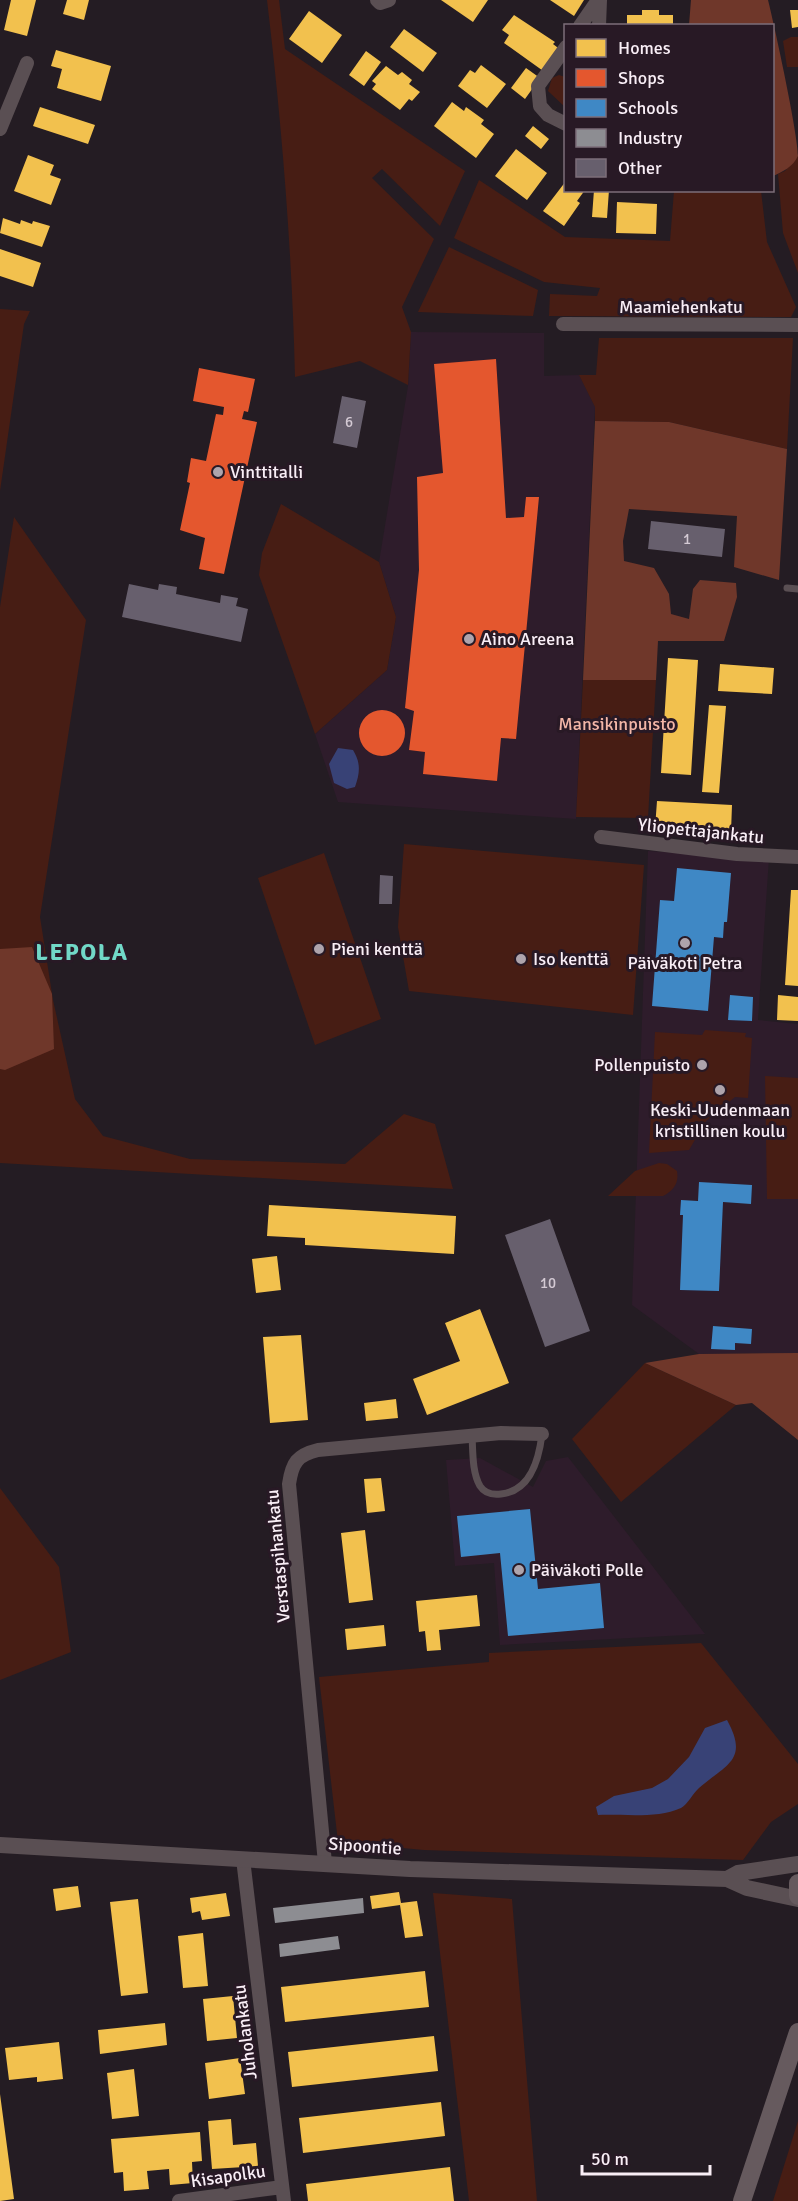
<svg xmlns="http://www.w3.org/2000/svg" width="798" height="2201" font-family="Signika,sans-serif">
	<rect width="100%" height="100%" fill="#241c23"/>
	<path fill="#2e1c2b" d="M411,332L544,333V376L579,375L595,407L576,819L338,802L315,734L387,670L396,617L379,562L408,386Z
		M648,851L769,858L758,1020L798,1024V1353L699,1354L632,1305Z
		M568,1457L705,1634L500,1645L494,1563L455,1566L446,1460L480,1458L533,1487L546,1461Z"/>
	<path fill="#471d14" d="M267,0H279L285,49L465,171L440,226L382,169L372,178L434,239L402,307L411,332L408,385L360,361L295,377C292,251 282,125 267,0Z
		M791,37H798V67H787L783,41Z
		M559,75L565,77V107L548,91L552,78Z
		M798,156V273L783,233L778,174L785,171Z
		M479,180L565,237L670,241L674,191H761L767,242L796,307L791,317L549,316L550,294L597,296L600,288L544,282L454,238Z
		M449,247L538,290L533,316L418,312Z
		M0,309L30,311L24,324L0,491Z
		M599,338H793L787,449L669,422L595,421V407L579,375H596Z
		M281,504L379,562L396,617L387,670L315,734L259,575L262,553Z
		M14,517L86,620L40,917L53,1000L75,1099L103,1136L190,1159L345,1164L404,1114L435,1124L453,1189L0,1163V607Z
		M583,680H656L648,818L576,817Z
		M404,844L644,865L633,1015L409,991L398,927Z
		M324,853L381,1019L315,1045L258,878Z
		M705,1030L746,1033L745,1037L752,1038L748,1098L735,1097L706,1121L689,1150L649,1153L655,1032L702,1035Z
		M765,1076L798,1078V1199H767Z
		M659,1163L667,1164L677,1171C679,1183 674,1190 663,1196H608L635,1171Z
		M645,1363L736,1405L621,1502L572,1439Z
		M0,1488L59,1567L71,1652L0,1680Z
		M701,1643L798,1764V1804L771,1822L743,1860L424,1850L338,1842L319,1677L489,1662V1653Z
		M433,1893L512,1899L537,2201H469Z
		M798,2121V2201H773Z"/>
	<path fill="#6f372a" d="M691,0H768C775,28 798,134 798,156C793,167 782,172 773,176L772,26L689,25Z
		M595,421L669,422L787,449L779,580L734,567L737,516L629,509L623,541L624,561L654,568L669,594L671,614L689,619L693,589L700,580L736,583L737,597L724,641H658L656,680H583Z
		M32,947L52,994L54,1049L5,1070L0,1069V949Z
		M798,1353V1440L752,1403L736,1405L645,1363L699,1354Z"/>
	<path fill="#384276" d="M338,748L353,750C361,763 360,773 355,787L347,789L334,783L329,764Z
		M727,1720C749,1760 727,1764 699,1788C693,1793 688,1804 681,1808C657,1819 624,1814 598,1815L596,1807L614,1796L652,1788L668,1779L689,1757L705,1728Z"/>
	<path fill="#f2c14e" d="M11,0H36L27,36L4,30Z
		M67,0H89L84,20L63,14Z
		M441,0H488L473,22Z
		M550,0H584L574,16Z
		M642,10H659V15H673V26H627V15H642Z
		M790,10H798V27L792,28Z
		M309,11L342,35L322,63L289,39Z
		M514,15L555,42L553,44L562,51L546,73L504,43L509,35L502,30Z
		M404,29L437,53L423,72L390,47Z
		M56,50L111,66L101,101L57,88L62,69L51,66Z
		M366,51L381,62L364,86L349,75Z
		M481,65L506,84L487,108L458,86L470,70L475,73Z
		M386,66L398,75L402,72L412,80L409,84L420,92L412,101L409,99L400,110L372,89L376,84L372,81Z
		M526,68L540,78L525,99L511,88Z
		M452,102L464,111L466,107L484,120L481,124L494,134L476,158L434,126Z
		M40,107L95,125L88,144L33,126Z
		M533,126L549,139L541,149L525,136Z
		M516,149L547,173L527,200L495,176Z
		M28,155L54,165L50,175L61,179L51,205L14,191Z
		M566,181V190H585L577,201L580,203L564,226L543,211Z
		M594,190H609L607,218L592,217Z
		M617,202L657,204L656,234L616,233Z
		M3,218L20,224L21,220L32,224L33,221L50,226L42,247L0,233Z
		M0,249L41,263L33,287L0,276Z
		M668,658L698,660L691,775L661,773Z
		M720,664L774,668L772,694L718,691Z
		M709,705L726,706L719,793L702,792Z
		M657,801L732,805L731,832L655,828Z
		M791,890H798V986L785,985Z
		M778,995L798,997V1021L777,1020Z
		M269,1205L456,1216L454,1254L305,1245V1238L267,1236Z
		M277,1256L281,1290L256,1293L252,1259Z
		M480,1309L509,1383L427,1415L413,1379L460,1361L445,1323Z
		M301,1335L308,1420L270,1423L263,1337Z
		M396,1399L398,1418L366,1421L364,1403Z
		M381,1478L385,1511L367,1513L364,1479Z
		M365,1530L373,1600L349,1603L341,1533Z
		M477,1595L480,1626L439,1630L441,1650L427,1651L425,1631L419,1632L416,1601Z
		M384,1625L386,1646L347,1650L345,1629Z
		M78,1886L81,1907L56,1911L53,1889Z
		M399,1892L401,1903L417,1901L423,1936L405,1938L400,1905L372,1909L370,1896Z
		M226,1893L230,1916L202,1920L200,1911L192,1913L190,1898Z
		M138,1899L148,1993L121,1996L110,1902Z
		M203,1933L208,1986L183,1988L178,1936Z
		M425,1971L429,2007L285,2022L281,1987Z
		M233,1996L237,2038L207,2041L203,1999Z
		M165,2023L167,2045L100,2054L98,2030Z
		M434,2036L438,2071L292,2087L288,2052Z
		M59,2042L63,2079L37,2082V2077L9,2080L5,2048Z
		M240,2058L245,2094L209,2099L205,2063Z
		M134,2069L139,2116L112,2119L107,2073Z
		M0,2094L14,2199L0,2201Z
		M441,2102L445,2136L303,2153L299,2118Z
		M231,2119L233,2145L256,2143L258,2166L212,2169L208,2121Z
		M200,2132L202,2161L192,2162L193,2183L170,2185L169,2169L147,2171L149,2189L124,2191L123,2172L114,2173L111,2139Z
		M450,2167L454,2201H308L306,2184Z"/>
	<path fill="#e4572e" d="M496,359L506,518L524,517L526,497H539L516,739L501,738L497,781L423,774L425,752L409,750L414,711L405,708L419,570L417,477L443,473L434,364Z
		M199,368L255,379L248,412L244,411L242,419L257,422L224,574L199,569L205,538L180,530L190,483L187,482L191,458L206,461L216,414L223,415L224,407L193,401Z
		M359 733a23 23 0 1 1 46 0a23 23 0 1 1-46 0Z"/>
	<path fill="#3f88c5" d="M677,868L731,873L727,922H724L723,938L714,937L708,1011L652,1006L660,900L674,901Z
		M730,995L753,997L752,1021L728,1020Z
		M699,1182L752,1185L751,1204L723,1202L719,1291L680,1290L683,1215H680L681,1200L698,1201Z
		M713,1326L752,1329L751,1344L735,1343V1350L711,1349Z
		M530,1509L538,1589L600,1583L604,1628L508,1636L500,1553L461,1557L457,1516Z"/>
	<path fill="#8d8d92" d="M363,1898L364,1913L275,1923L273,1908Z
		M338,1936L340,1949L280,1957L279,1944Z"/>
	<path fill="#675f6d" d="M342,396L366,401L357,448L333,443Z
		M651,521L725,529L722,557L648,549Z
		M129,584L158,590L159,584L177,587L176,594L220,603L221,595L238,598L236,606L248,609L241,642L122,617Z
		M380,875L393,876L392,904H379Z
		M550,1219L590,1331L545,1347L505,1235Z"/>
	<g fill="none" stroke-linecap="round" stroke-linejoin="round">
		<path stroke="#5a4f53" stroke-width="7" d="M787,588L798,589
			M472,1436C473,1452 472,1472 480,1486C485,1494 493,1495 501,1494C531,1491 539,1459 542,1434"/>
		<path stroke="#5a4f53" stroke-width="14" d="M377,0L380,3L389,0
			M580,26L598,0
			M599,26L600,0
			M566,47L538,86L540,106L548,115L566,124
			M0,129L27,63
			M563,324L798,325
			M601,837L737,854L798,857
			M243,1859L284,2201
			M325,1863L289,1484C292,1463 297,1455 318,1450L501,1433L542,1434
			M179,2201L282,2187"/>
		<path stroke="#5a4f53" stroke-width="16" d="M0,1845L410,1869L727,1879L747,1888L798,1899
			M727,1879L738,1873L798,1864"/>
		<path stroke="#665a5e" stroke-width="18" d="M798,1883V1896
			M742,2201L798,2032"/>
	</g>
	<g fill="#aea4ac" stroke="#281925" stroke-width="2">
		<circle cx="218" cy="472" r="6"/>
		<circle cx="469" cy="639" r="6"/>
		<circle cx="685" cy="943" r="6"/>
		<circle cx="319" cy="949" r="6"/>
		<circle cx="521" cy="959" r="6"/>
		<circle cx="702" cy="1065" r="6"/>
		<circle cx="720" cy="1090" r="6"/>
		<circle cx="519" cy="1570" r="6"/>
	</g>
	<g text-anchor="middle" stroke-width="6" stroke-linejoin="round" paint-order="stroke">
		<g font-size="15" fill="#d4cad4">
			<text x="349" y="427">6</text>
			<text x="687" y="544">1</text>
			<text x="548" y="1288">10</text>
		</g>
		<g font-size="18" fill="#f9eef6" stroke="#281925">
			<text x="681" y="313">Maamiehenkatu</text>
			<text transform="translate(701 831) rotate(6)" y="6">Yliopettajankatu</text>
			<text transform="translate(278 1556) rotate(-95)" y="6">Verstaspihankatu</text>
			<text transform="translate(365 1846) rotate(4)" y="6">Sipoontie</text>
			<text transform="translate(245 2032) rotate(-97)" y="6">Juholankatu</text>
			<text transform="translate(228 2176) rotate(-8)" y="6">Kisapolku</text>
		</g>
		<g font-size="18" fill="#f9eef6" stroke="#281925" text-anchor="start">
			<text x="230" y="478">Vinttitalli</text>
			<text x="481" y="645">Aino Areena</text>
			<text x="331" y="955">Pieni kenttä</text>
			<text x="533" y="965">Iso kenttä</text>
			<text x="685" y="969" text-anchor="middle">Päiväkoti Petra</text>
			<text x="690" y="1071" text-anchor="end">Pollenpuisto</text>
			<text x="720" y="1116" text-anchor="middle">Keski-Uudenmaan<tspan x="720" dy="21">kristillinen koulu</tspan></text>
			<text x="531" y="1576">Päiväkoti Polle</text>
		</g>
		<g font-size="18" fill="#f3b6a7" stroke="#281925">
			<text x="617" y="730">Mansikinpuisto</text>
		</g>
		<g font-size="24" font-weight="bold" letter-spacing="1.5" fill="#71d8c7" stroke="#281925">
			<text x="82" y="960">LEPOLA</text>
		</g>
	</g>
	<rect x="564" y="24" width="210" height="168" fill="#281925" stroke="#7c6e79" stroke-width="1.5"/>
	<rect x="576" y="39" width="30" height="18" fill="#f2c14e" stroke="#7c6e79" stroke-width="1.5"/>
	<text x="618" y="54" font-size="18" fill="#f9eef6">Homes</text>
	<rect x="576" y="69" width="30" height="18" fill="#e4572e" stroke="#7c6e79" stroke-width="1.5"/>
	<text x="618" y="84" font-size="18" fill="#f9eef6">Shops</text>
	<rect x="576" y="99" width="30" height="18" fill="#3f88c5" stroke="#7c6e79" stroke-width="1.5"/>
	<text x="618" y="114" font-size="18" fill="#f9eef6">Schools</text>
	<rect x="576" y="129" width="30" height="18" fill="#8d8d92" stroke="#7c6e79" stroke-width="1.5"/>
	<text x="618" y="144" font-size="18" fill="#f9eef6">Industry</text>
	<rect x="576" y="159" width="30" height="18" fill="#675f6d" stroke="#7c6e79" stroke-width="1.5"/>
	<text x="618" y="174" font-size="18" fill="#f9eef6">Other</text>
	<path d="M582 2165v9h128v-9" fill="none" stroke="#f9eef6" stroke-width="3"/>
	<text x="591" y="2165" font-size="18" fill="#f9eef6" stroke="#281925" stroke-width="4.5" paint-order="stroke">50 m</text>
</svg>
